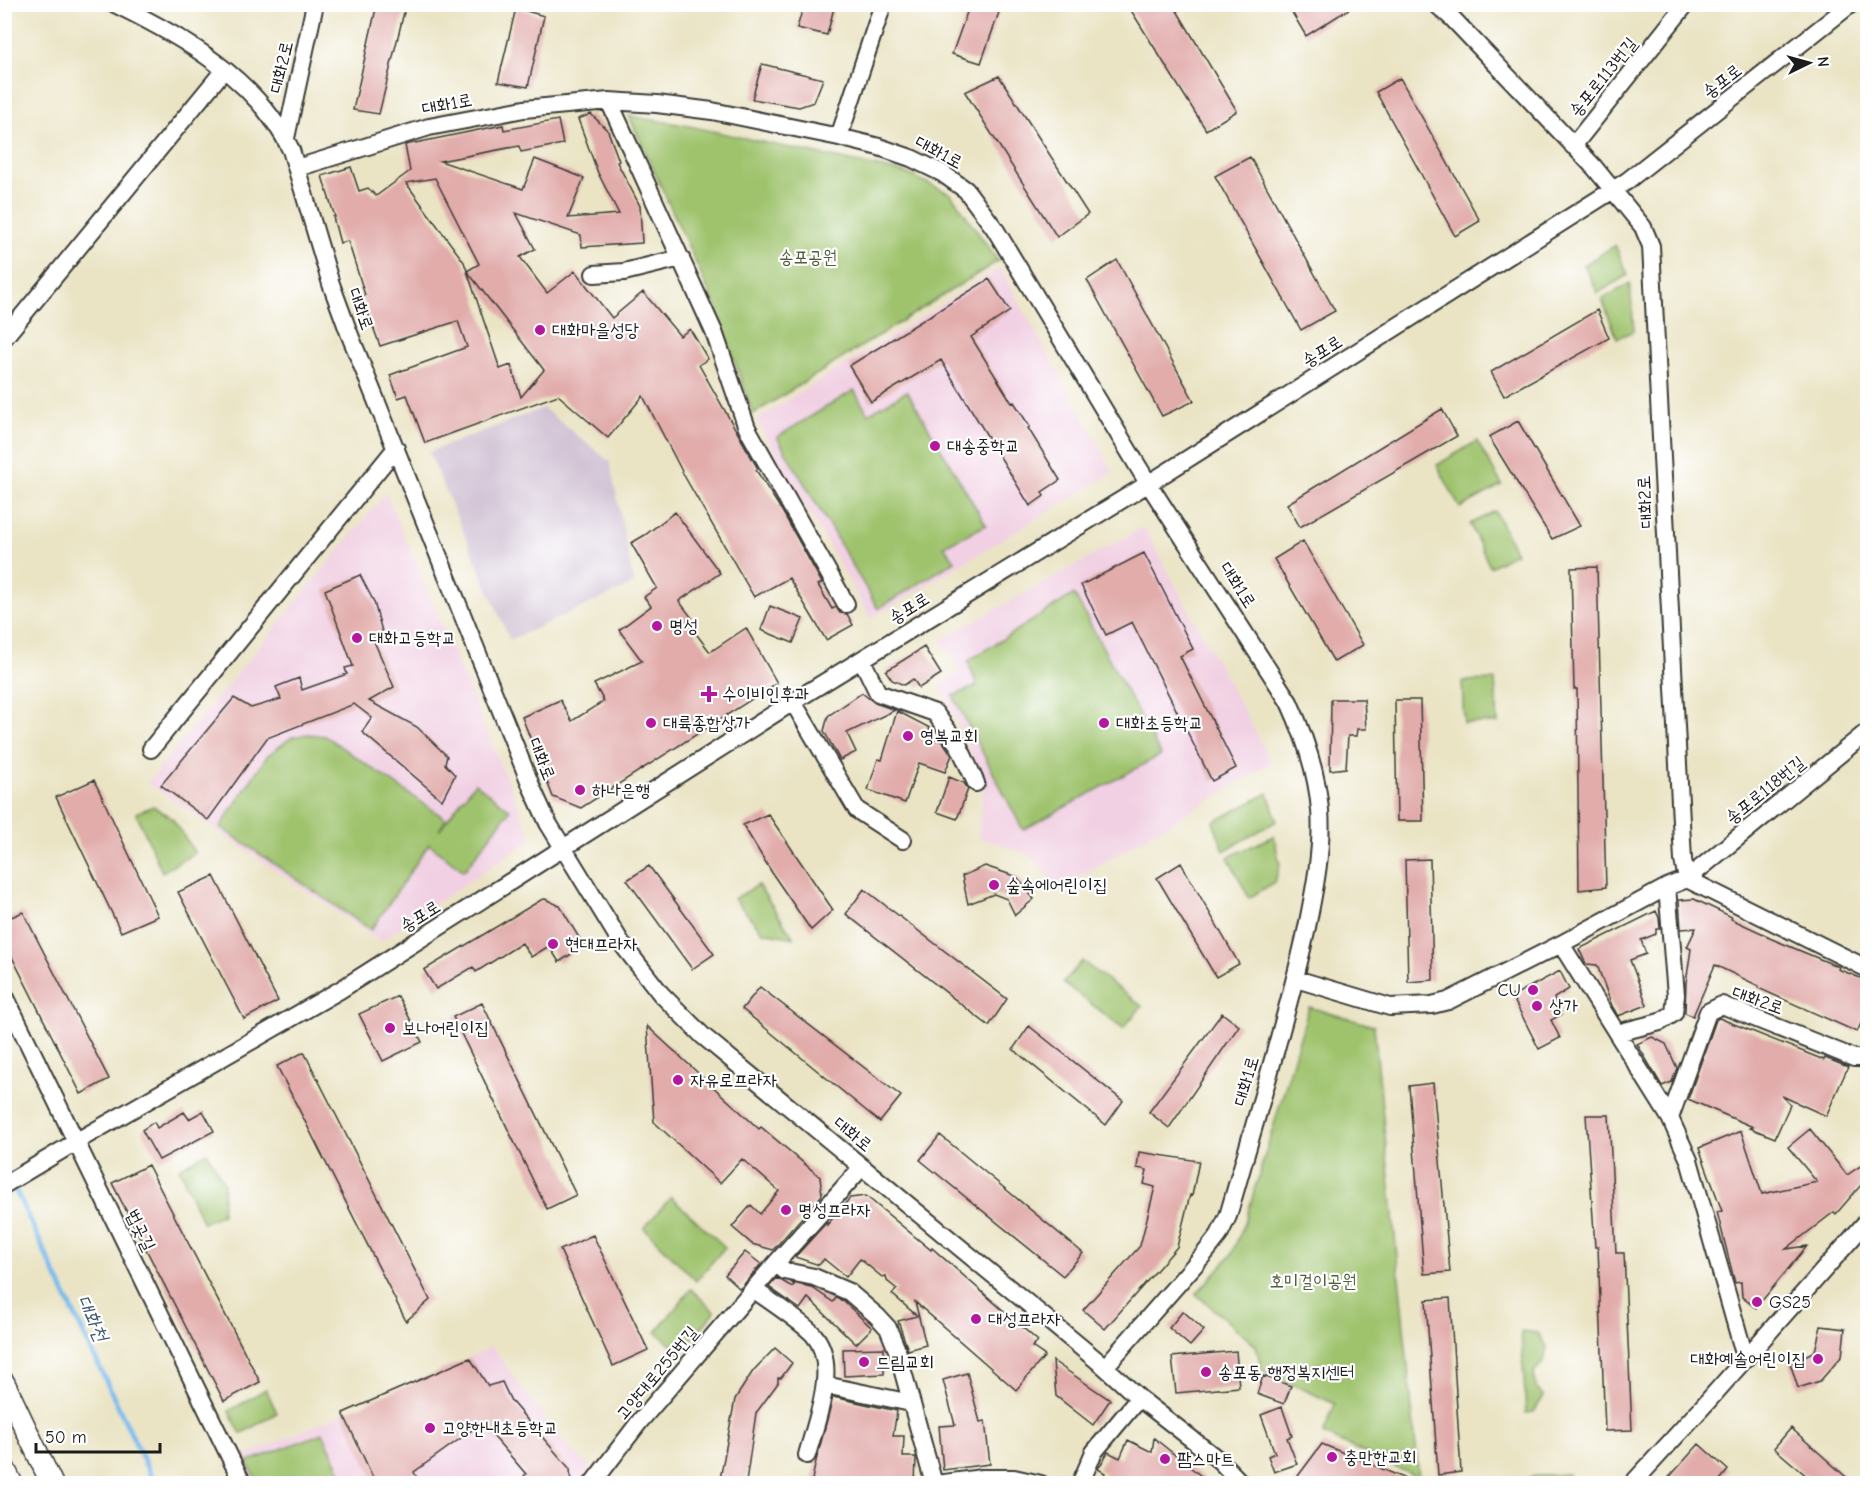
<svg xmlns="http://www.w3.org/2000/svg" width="1872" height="1488" font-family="'Comic Neue','Poor Story',sans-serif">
	<rect width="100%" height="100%" fill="#fff"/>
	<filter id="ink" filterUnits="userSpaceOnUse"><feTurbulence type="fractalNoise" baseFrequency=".0167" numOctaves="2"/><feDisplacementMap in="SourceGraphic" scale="12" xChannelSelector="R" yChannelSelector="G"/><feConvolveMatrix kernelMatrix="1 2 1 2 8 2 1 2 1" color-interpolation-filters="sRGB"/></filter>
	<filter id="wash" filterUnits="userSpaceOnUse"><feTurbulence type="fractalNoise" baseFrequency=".008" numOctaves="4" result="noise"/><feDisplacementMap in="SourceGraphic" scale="24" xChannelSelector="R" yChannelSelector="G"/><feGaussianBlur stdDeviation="1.35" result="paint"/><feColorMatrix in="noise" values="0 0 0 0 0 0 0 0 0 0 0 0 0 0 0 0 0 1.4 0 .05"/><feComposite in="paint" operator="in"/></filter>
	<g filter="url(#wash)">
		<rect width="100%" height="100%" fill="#eae4c5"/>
		<path fill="#f1d0e3" d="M1000,268L1114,472L871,619L756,420Z
			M386,493L532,839L380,941L147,783Z
			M1144,527L1272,763L1060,888L1030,855L978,837L984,783L940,684L961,671L941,640Z
			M492,1346L519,1385L565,1444L594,1470L581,1484H247L235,1460L470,1358Z"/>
		<path fill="#cebed1" d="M543,408L610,462L634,584L510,640L429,452Z"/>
		<path fill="#9fc36d" stroke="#5e7044" stroke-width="1.5" d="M629,116L684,125L906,173L951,194L998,261L753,414L715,305Z
			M1615,245L1628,275L1598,293L1584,265Z
			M1630,283L1634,331L1617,338L1602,299Z
			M854,390L868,414L907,391L986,525L944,546L955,561L878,609L777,437Z
			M1477,441L1502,485L1460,508L1437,465Z
			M1495,511L1516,553L1490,567L1470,524Z
			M1074,594L1161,755L1023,830L953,696L977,686L968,661Z
			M1495,680L1498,723H1464L1462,681Z
			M308,734L325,736L446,819L439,830L475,783L510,810L464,871L429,844L371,930L220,827L267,756L292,737Z
			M1268,793L1277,821L1224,851L1213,822Z
			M153,806L172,818L195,853L162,872L136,813Z
			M1274,836L1280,865L1275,882L1249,898L1228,857Z
			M758,885L794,938L763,932L734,899Z
			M1082,961L1142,1006L1123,1028L1063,983Z
			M1309,1007L1374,1026L1419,1478L1323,1434L1335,1404L1262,1370L1256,1346L1196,1294L1231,1255L1245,1222Z
			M207,1152L224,1183L222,1214L203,1223L179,1168Z
			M671,1197L725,1247L696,1281L644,1228Z
			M691,1289L715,1312L680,1353L656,1332Z
			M1521,1331L1538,1333L1547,1347L1544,1362L1534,1372L1536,1388L1544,1396L1534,1412L1526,1413Z
			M266,1389L277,1413L241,1434L229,1411Z
			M323,1433L346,1483H258L247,1462Z
			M1568,1474V1483H1529V1477Z"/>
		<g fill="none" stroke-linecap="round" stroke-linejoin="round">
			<path stroke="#78baed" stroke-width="5" d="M4,1166L155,1484"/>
		</g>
		<g id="blocks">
			<path fill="#e1acaa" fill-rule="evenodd" d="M377,4H406L379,114L353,110Z
				M804,4H835L827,35L797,28Z
				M970,4H1002L981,63L952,54Z
				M1127,4H1173L1237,111L1206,130Z
				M1287,4H1357L1306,36Z
				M516,8L544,16L528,87L498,82Z
				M762,64L823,79L814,102L799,107L752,99Z
				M999,76L1088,214L1057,237L965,92Z
				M1400,78L1480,221L1455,236L1376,92Z
				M591,114L608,131L619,161L617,162L640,206L642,243L582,247L581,235L516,213L535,249L520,257L547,293L575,271L612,318L643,292L680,336L690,329L708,359L699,365L758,469L756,470L782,511L822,583L818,585L832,609L836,607L840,613L847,614L853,625L826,640L789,578L754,597L686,479L643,396L608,438L558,395L425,443L407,395L398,398L390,375L467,347L458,321L380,346L362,296L365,295L348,241L340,243L333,217H335L322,176L351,167L359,191L368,188L376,196L410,171L405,145L503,125L504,130L558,120L563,144L521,152L519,146L440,161L523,189L535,159L584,178L568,218L619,214L598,173L578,119ZM435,178L479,264L467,271L544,370L521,397L511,365L500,369L464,262L406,183Z
				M1250,157L1335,311L1301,330L1215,176Z
				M1117,260L1194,401L1162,416L1087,280Z
				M989,279L1010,311L971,337L1012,403L1014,402L1030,427L1028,428L1060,480L1042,492L1044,496L1030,506L941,360L871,402L849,366Z
				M1597,310L1609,338L1504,396L1491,372Z
				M1442,409L1457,436L1300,527L1287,504Z
				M1518,421L1580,526L1552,539L1489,437Z
				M675,512L720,573L679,601L692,618L687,622L710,652L746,628L777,683L581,808L553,797L522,717L560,700L572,721L604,701L594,684L642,661L619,630L651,606L644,597L657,588L631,543L645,535Z
				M1303,541L1363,645L1334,662L1274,559Z
				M1144,553L1193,649L1180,656L1236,768L1212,781L1132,622L1106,635L1081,585Z
				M1597,567L1606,887L1579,890L1577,689H1574L1571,568Z
				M360,575L374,602L383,635L373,639L394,687L369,701L417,727L447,756L445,764L455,775L442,800L362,732L372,718L354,704L267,738L208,820L161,785L234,698L251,708L281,699L276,687L299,678L302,690L347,674L345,668L353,666L325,590Z
				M770,606L803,619L793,643L761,630Z
				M924,647L941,674L919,688L913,679L904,685L892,680L886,671Z
				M862,693L875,703L895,710L847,733L856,752L840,760L824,731L828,716Z
				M1331,699H1364L1366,729H1357L1356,736H1348L1346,768L1330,770Z
				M1395,700H1420L1423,821H1397Z
				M897,711L930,728L927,736L943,742L952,755L945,772L919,763L905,803L868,790L878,759L882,760Z
				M949,777L964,783L968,789L957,819L937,812Z
				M94,780L158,916L121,932L56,797Z
				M768,814L833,910L811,930L774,876L743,825Z
				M1430,859L1433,980L1408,982L1405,860Z
				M1181,863L1239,964L1216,977L1157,878Z
				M649,866L714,954L692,969L627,880Z
				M985,866L1017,877L1034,899L1015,915L1007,899L994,894L968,904L962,876Z
				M214,876L278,1001L244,1019L178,892Z
				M864,889L1007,999L989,1026L846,914Z
				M545,899L560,906L584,946L559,962L549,946L531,957L522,943L476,972L473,967L436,989L424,970L541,900Z
				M1694,899L1732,917L1731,919L1768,936L1767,937L1839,967L1838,969L1868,981V1008L1857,1032L1758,988L1759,986L1715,965L1693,1016L1685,1013L1686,983L1691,949L1687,947L1696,928L1681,929L1679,900Z
				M1656,911L1659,918L1660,929H1656V934L1641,940L1646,954L1630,960L1647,1005L1618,1016L1612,1006L1597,965L1586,964L1579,949Z
				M23,912L109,1079L81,1094L4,941V920Z
				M1560,971L1569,989L1554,998L1561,1015L1551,1020L1560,1038L1539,1049L1512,996Z
				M760,987L901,1096L880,1122L742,1009Z
				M398,996L422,1042L383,1061L359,1014Z
				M482,1003L576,1195L547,1209L453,1017Z
				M1222,1013L1239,1026L1169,1128L1149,1112Z
				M1719,1018L1824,1060L1825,1058L1848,1067L1826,1116L1782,1096L1790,1105L1775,1138L1750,1128L1753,1127L1688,1099L1716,1020Z
				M647,1026L759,1129L761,1127L820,1177L822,1195L773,1250L752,1244L732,1227L751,1205L760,1214L779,1191L742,1159L720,1183L654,1122Z
				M1029,1026L1123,1101L1106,1125L1013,1049Z
				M1652,1037L1666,1044L1677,1068L1672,1082L1662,1086L1637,1044Z
				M304,1052L430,1300L406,1321L277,1066Z
				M1433,1083L1450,1272L1424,1274L1409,1086Z
				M203,1111L214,1131L159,1160L142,1130L154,1122L157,1128L184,1112L189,1119Z
				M1586,1115H1609L1616,1253H1624L1632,1430L1605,1431L1598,1247H1595Z
				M1810,1129L1847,1175L1868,1161V1177L1836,1214L1834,1212L1786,1249L1807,1246L1756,1308L1742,1297L1741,1282L1735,1283L1717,1212L1722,1211L1699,1148L1741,1131L1762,1194L1817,1182L1788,1147Z
				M940,1135L1083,1253L1063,1276L920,1160Z
				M1139,1152L1199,1161L1192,1196L1190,1195L1177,1247L1105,1329L1083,1310L1140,1246L1155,1187L1144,1184L1147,1170L1137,1168Z
				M148,1165L260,1382L224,1401L112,1183Z
				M866,1196L931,1250L932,1248L1038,1341L1032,1347L1045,1356L1016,1390L915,1302L926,1345L908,1350L898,1321L917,1316L892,1294L897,1289L887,1281L886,1276L882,1277L860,1259L846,1277L824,1259L819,1265L795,1257L827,1222V1225L850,1198Z
				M593,1235L648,1350L613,1366L560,1250Z
				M745,1252L761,1264L740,1289L725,1275Z
				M777,1278L792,1287L794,1285L792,1283L811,1287L833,1302L836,1298L843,1301L872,1328L856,1344L808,1298L800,1309L769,1287Z
				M1450,1298L1461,1472L1438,1475L1426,1300Z
				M1183,1311L1204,1330L1190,1346L1169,1328Z
				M1821,1326L1845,1329L1842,1356L1820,1381L1798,1388L1790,1363L1815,1351Z
				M775,1348L792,1363L781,1378H778V1383L756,1413L746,1482L720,1479L735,1399L753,1371Z
				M884,1348V1374L844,1376L843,1349Z
				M1236,1351L1239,1387L1176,1393L1172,1357Z
				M470,1358L488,1386L502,1382L511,1401L570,1469L571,1484H517L526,1474L482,1423L414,1472L420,1484H376L343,1413Z
				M1053,1361L1110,1400L1093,1425L1056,1396Z
				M967,1373L980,1422L985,1421L990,1464L943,1470L939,1426L955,1425L943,1380Z
				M1263,1376L1291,1386L1284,1404L1257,1394Z
				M833,1397L897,1411L893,1436H904L903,1457H916L915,1484H811L816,1461Z
				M1282,1407L1292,1436L1287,1438L1297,1464L1274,1472L1268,1456L1275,1453L1261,1415Z
				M1791,1428L1817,1451L1854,1484H1816L1774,1448Z
				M1154,1438L1211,1484H1099L1105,1473L1098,1469L1108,1452L1120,1458L1128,1440L1152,1452Z
				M1322,1444L1416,1483V1484H1292Z
				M1699,1444L1728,1470L1717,1484H1663Z"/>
		</g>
	</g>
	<g filter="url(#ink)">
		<use href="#blocks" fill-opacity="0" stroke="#3b3a35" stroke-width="1.5"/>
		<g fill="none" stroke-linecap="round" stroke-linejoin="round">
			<g stroke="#3b3a35" stroke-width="20">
				<path id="minor" d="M115,4C183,37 257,79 291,150L331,284L349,333L532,788L548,823L622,944L661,994L703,1036L1105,1367L1139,1398L1220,1461L1242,1484
					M1436,4L1453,19L1594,167L1643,227L1651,246L1683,860L1687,879L1868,969
					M609,101L714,332L747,428L846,604
					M839,137L883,4
					M286,138L315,4
					M1573,146L1686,4
					M297,168L429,127L524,109L609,101L657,104L712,111L839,137L879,147L911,158L942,173L966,190L995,229L1148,483L1289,702C1305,737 1317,772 1320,810C1323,851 1314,892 1306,932C1295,982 1281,1031 1267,1081C1254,1126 1241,1171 1228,1216L1219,1235L1205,1253L1105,1367
					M594,274L624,272L681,258
					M4,338L224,70
					M862,660L878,693L935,713L959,746L976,783
					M793,702L857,810L903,840
					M151,749L396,448
					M1561,944L1670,1118L1689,1160L1745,1357
					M1296,979L1390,1007L1432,1005L1448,1001L1561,944L1667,887L1687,879L1868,731
					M4,994L243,1484
					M1617,1033L1660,1022L1674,1013L1676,995L1667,887
					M1670,1118L1708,1012L1722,1005L1854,1058H1868
					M4,1185L84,1137L340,990L807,693L1159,477L1613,190L1627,181L1851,4
					M776,1263L785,1271L814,1277L849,1292L877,1316L888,1328L897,1350L934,1484
					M753,1289C770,1301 799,1320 813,1334C840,1364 816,1421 807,1455
					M825,1385L911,1403
					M592,1484L640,1421L776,1263L862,1167
					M937,1484L982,1478H1014L1041,1484
					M1080,1484L1094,1452L1139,1398
					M1632,1484L1707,1402L1868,1220"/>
			</g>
			<g stroke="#3b3a35" stroke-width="24">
				<path id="major" d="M4,1383L52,1484
					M4,1468L12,1484"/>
			</g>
			<use href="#minor" stroke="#fff" stroke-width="16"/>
			<use href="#major" stroke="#fff" stroke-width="21"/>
		</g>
	</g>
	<g fill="#b5179e" stroke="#fff" stroke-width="2">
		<circle cx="540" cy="330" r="6"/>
		<circle cx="935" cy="446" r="6"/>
		<circle cx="657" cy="626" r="6"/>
		<circle cx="357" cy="638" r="6"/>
		<path d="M706 685h6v6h6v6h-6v6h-6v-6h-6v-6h6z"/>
		<circle cx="651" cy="723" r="6"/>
		<circle cx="1104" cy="723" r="6"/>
		<circle cx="908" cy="736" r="6"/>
		<circle cx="580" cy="790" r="6"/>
		<circle cx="994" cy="885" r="6"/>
		<circle cx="553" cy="944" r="6"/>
		<circle cx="1533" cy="990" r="6"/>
		<circle cx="1537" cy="1006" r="6"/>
		<circle cx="390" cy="1028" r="6"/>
		<circle cx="678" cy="1080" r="6"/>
		<circle cx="786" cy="1210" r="6"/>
		<circle cx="1757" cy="1302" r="6"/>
		<circle cx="976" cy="1319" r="6"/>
		<circle cx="1818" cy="1359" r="6"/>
		<circle cx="864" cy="1362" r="6"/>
		<circle cx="1206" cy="1372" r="6"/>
		<circle cx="430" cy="1428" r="6"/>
		<circle cx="1332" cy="1457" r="6"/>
		<circle cx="1165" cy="1459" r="6"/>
	</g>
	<g text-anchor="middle" stroke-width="4.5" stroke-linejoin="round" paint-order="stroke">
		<g font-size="18" fill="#1c1c1c" stroke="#fff">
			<text transform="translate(281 67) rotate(-77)" y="6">대화2로</text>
			<text transform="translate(1603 77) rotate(-51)" y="6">송포로113번길</text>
			<text transform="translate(1722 81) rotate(-38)" y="6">송포로</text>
			<text transform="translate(447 104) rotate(-11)" y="6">대화1로</text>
			<text transform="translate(939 152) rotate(28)" y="6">대화1로</text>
			<text transform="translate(361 309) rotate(70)" y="6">대화로</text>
			<text transform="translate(1322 351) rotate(-32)" y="6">송포로</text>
			<text transform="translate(1645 502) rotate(-93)" y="6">대화2로</text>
			<text transform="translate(1238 585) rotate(57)" y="6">대화1로</text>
			<text transform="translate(909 608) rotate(-32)" y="6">송포로</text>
			<text transform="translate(542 759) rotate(68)" y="6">대화로</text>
			<text transform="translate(1765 790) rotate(-39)" y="6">송포로118번길</text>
			<text transform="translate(420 916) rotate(-32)" y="6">송포로</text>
			<text transform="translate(1758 1000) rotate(19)" y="6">대화2로</text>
			<text transform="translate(1246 1081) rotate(-74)" y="6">대화1로</text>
			<text transform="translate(853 1134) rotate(39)" y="6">대화로</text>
			<text transform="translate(141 1230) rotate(64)" y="6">법곳길</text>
			<text transform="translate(657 1373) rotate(-50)" y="6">고양대로255번길</text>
		</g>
		<g font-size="18" fill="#505f3c" stroke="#fff">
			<text x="808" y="263">송포공원</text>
			<text x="1313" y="1287">호미걸이공원</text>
		</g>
		<g font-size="18" fill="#1c1c1c" stroke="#fff" text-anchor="start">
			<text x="552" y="336">대화마을성당</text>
			<text x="947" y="452">대송중학교</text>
			<text x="669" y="632">명성</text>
			<text x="369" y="644">대화고등학교</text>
			<text x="722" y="700">수이비인후과</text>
			<text x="663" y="729">대륙종합상가</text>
			<text x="1116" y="729">대화초등학교</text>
			<text x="920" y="742">영복교회</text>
			<text x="592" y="796">하나은행</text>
			<text x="1006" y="891">숲속에어린이집</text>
			<text x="565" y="950">현대프라자</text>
			<text x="1521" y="996" text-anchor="end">CU</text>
			<text x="1549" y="1012">상가</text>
			<text x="402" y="1034">보나어린이집</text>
			<text x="690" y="1086">자유로프라자</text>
			<text x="798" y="1216">명성프라자</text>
			<text x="1769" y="1308">GS25</text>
			<text x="988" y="1325">대성프라자</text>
			<text x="1806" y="1365" text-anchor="end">대화예솔어린이집</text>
			<text x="876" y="1368">드림교회</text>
			<text x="1218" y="1378">송포동 행정복지센터</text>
			<text x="442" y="1434">고양한내초등학교</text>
			<text x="1344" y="1463">충만한교회</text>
			<text x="1177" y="1465">팜스마트</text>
		</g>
		<g font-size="20" font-style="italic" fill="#415b70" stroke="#fff">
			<text transform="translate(93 1318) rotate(65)" y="7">대화천</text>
		</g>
	</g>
	<rect width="1872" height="1488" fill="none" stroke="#fff" stroke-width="24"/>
	<g transform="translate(1809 63) rotate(85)" stroke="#ffffff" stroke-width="4.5" paint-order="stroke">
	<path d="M0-4.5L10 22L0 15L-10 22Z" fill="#1c1c1c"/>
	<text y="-9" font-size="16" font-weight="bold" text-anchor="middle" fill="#1c1c1c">N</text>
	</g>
	<path d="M36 1443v9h124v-9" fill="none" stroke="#1c1c1c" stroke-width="3"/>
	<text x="45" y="1443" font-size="18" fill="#1c1c1c" stroke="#ffffff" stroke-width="4.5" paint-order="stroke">50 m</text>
</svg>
